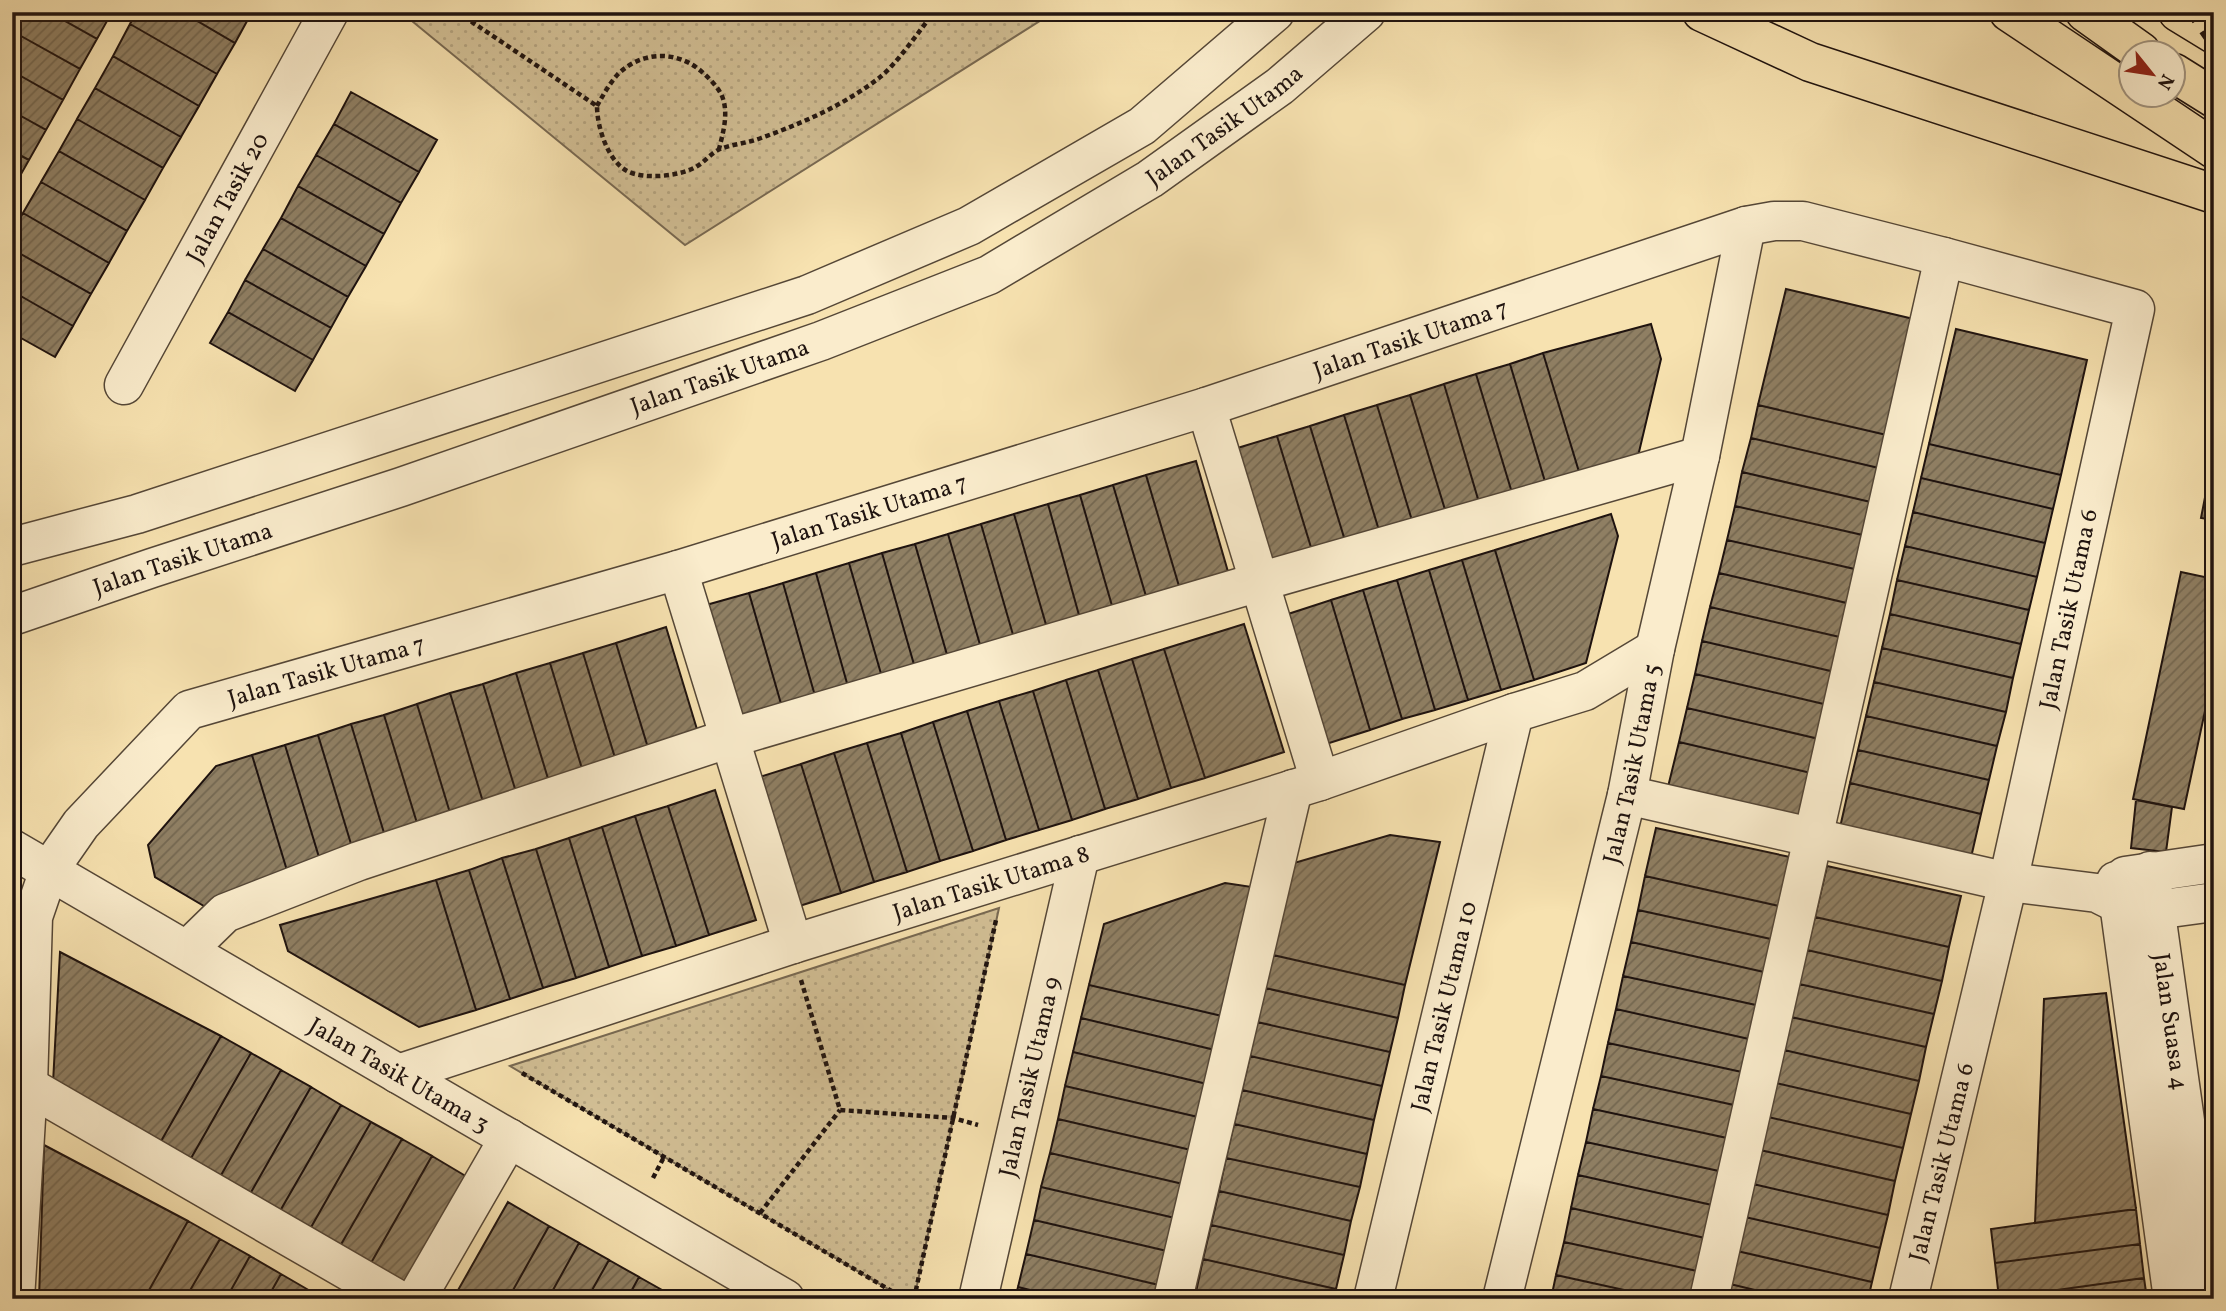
<svg xmlns="http://www.w3.org/2000/svg" width="2226" height="1311" font-family="Vollkorn,serif">
	<defs>
		<pattern id="park-dots" width="8" height="8" patternUnits="userSpaceOnUse" patternTransform="scale(1.75)"><rect width="8" height="8" fill="#d2bf95"/><path d="M2 2h.1M6 6h.1" fill="none" stroke="#b4a37f" stroke-width="1.8" stroke-linecap="round"/></pattern>
		<pattern id="building-hatch" width="6" height="6" patternUnits="userSpaceOnUse" patternTransform="scale(1.75)"><rect width="6" height="6" fill="#8f7f63"/><path d="M-1 1l2-2M0 6l6-6M5 7l2-2" fill="none" stroke="#746750"/></pattern>
	</defs>
	<rect width="100%" height="100%" fill="#f7e2b0"/>
	<filter id="stains"><feTurbulence type="fractalNoise" baseFrequency=".00286" numOctaves="4"/><feColorMatrix values="0 0 0 0 .2 0 0 0 0 .09 0 0 0 0 .02 0 0 0 .5 -.17"/></filter>
	<radialGradient id="worn" r=".72"><stop offset=".6" stop-color="#630" stop-opacity="0"/><stop offset="1" stop-color="#630" stop-opacity=".3"/></radialGradient>
	<path fill="url(#park-dots)" stroke="#786952" stroke-width="2" d="M401,12H1054L685,245Z
		M999,908L914,1299H905L510,1066Z"/>
	<path fill="url(#building-hatch)" stroke="#1f130f" stroke-width="2" d="M12,12H49L97,39L80,69L12,31Z
		M49,12H112L97,39Z
		M137,12H182L235,43L217,74L130,24Z
		M182,12H252L235,43Z
		M130,24L217,74L199,106L113,56Z
		M12,31L80,69L63,100L12,71Z
		M113,56L199,106L181,137L95,88Z
		M12,71L63,100L46,130L12,111Z
		M95,88L181,137L163,168L77,119Z
		M351,92L437,140L419,172L334,124Z
		M12,111L46,130L29,160L12,151Z
		M77,119L163,168L145,200L59,151Z
		M334,124L419,172L401,203L316,155Z
		M12,151L29,160L12,190Z
		M59,151L145,200L127,231L41,182Z
		M316,155L401,203L384,234L298,186Z
		M41,182L127,231L109,263L23,213Z
		M298,186L384,234L366,266L281,218Z
		M23,213L109,263L91,294L12,249V232Z
		M281,218L366,266L348,297L263,249Z
		M12,249L91,294L73,326L12,291Z
		M263,249L348,297L331,328L245,280Z
		M245,280L331,328L313,360L228,312Z
		M1786,289L1918,320L1891,436L1758,405Z
		M12,291L73,326L55,357L12,333Z
		M228,312L313,360L295,391L210,343Z
		M1651,324L1661,359L1635,469L1583,485L1543,353Z
		M1956,329L2087,360L2061,475L1929,444Z
		M1543,353L1583,485L1549,495L1510,364Z
		M1510,364L1549,495L1516,506L1476,374Z
		M1476,374L1516,506L1483,516L1444,384Z
		M1444,384L1483,516L1450,526L1410,395Z
		M1410,395L1450,526L1417,537L1377,405Z
		M1377,405L1417,537L1384,547L1344,415Z
		M1758,405L1891,436L1883,469L1751,438Z
		M1344,415L1384,547L1350,557L1310,426Z
		M1310,426L1350,557L1317,567L1277,436Z
		M1277,436L1317,567L1271,582L1231,450Z
		M1751,438L1883,469L1875,503L1742,472Z
		M1929,444L2061,475L2053,509L1921,478Z
		M2214,451V520L2201,518Z
		M1196,461L1233,589L1184,603L1146,475Z
		M1742,472L1875,503L1867,536L1735,506Z
		M1146,475L1184,603L1151,613L1113,485Z
		M1921,478L2053,509L2045,543L1913,512Z
		M1113,485L1151,613L1117,623L1080,495Z
		M1080,495L1117,623L1084,633L1048,504Z
		M1048,504L1084,633L1051,642L1014,514Z
		M1735,506L1867,536L1859,570L1727,540Z
		M1913,512L2045,543L2037,577L1905,546Z
		M1014,514L1051,642L1018,652L981,524Z
		M1611,514L1618,536L1586,663L1534,680L1495,550Z
		M981,524L1018,652L985,662L948,534Z
		M948,534L985,662L952,672L915,544Z
		M1727,540L1859,570L1851,604L1719,573Z
		M915,544L952,672L919,682L882,553Z
		M1905,546L2037,577L2029,610L1897,580Z
		M1495,550L1534,680L1501,690L1462,560Z
		M882,553L919,682L886,691L849,563Z
		M1462,560L1501,690L1468,700L1429,570Z
		M849,563L886,691L852,701L816,573Z
		M1429,570L1468,700L1435,710L1397,580Z
		M2181,572L2214,579V669L2184,809L2133,799Z
		M816,573L852,701L819,710L783,583Z
		M1719,573L1851,604L1844,638L1710,607Z
		M1397,580L1435,710L1402,719L1363,590Z
		M1897,580L2029,610L2021,644L1890,614Z
		M783,583L819,710L786,721L749,593Z
		M1363,590L1402,719L1370,730L1331,600Z
		M749,593L786,721L735,735L699,607Z
		M1331,600L1370,730L1323,745L1282,616Z
		M1710,607L1844,638L1835,672L1702,641Z
		M1890,614L2021,644L2013,678L1882,648Z
		M1244,624L1284,752L1205,778L1164,649Z
		M666,627L706,759L656,774L616,643Z
		M1702,641L1835,672L1828,705L1695,674Z
		M616,643L656,774L623,784L583,653Z
		M1882,648L2013,678L2006,712L1874,682Z
		M1164,649L1205,778L1171,788L1132,659Z
		M583,653L623,784L590,795L550,663Z
		M1132,659L1171,788L1138,799L1098,670Z
		M550,663L590,795L556,805L516,673Z
		M1098,670L1138,799L1105,809L1066,680Z
		M516,673L556,805L523,815L483,684Z
		M1695,674L1828,705L1819,739L1687,708Z
		M1066,680L1105,809L1072,820L1033,691Z
		M1874,682L2006,712L1997,746L1866,716Z
		M483,684L523,815L490,825L450,693Z
		M1033,691L1072,820L1039,830L999,701Z
		M450,693L490,825L457,836L417,704Z
		M999,701L1039,830L1006,840L967,711Z
		M417,704L457,836L424,846L384,715Z
		M1687,708L1819,739L1811,773L1679,742Z
		M967,711L1006,840L973,851L933,722Z
		M384,715L424,846L391,856L351,724Z
		M1866,716L1997,746L1989,780L1858,750Z
		M933,722L973,851L940,861L901,733Z
		M351,724L391,856L358,867L318,735Z
		M901,733L940,861L907,872L867,743Z
		M318,735L358,867L325,877L285,745Z
		M1679,742L1811,773L1800,821L1667,791Z
		M867,743L907,872L874,882L834,753Z
		M285,745L325,877L292,887L252,755Z
		M1858,750L1989,780L1981,814L1850,783Z
		M834,753L874,882L841,893L801,764Z
		M252,755L292,887L214,912L155,877L148,845L216,766Z
		M801,764L841,893L793,908L753,779Z
		M1850,783L1981,814L1970,862L1839,832Z
		M715,790L756,920L709,935L668,806Z
		M2136,800L2172,807L2166,852L2131,848Z
		M668,806L709,935L676,946L635,816Z
		M635,816L676,946L642,956L602,827Z
		M602,827L642,956L609,967L569,838Z
		M1656,828L1790,857L1779,906L1645,876Z
		M1390,835L1440,842L1405,985L1273,955L1294,863Z
		M569,838L609,967L576,978L536,849Z
		M536,849L576,978L543,988L502,858Z
		M502,858L543,988L510,999L469,870Z
		M1827,866L1961,896L1949,947L1815,917Z
		M469,870L510,999L476,1010L436,880Z
		M1645,876L1779,906L1771,939L1638,910Z
		M436,880L476,1010L419,1027L288,951L280,925Z
		M1225,883L1252,887L1222,1016L1089,985L1104,924Z
		M1638,910L1771,939L1764,972L1631,942Z
		M1815,917L1949,947L1942,981L1807,950Z
		M1631,942L1764,972L1756,1005L1623,976Z
		M1807,950L1942,981L1934,1014L1799,984Z
		M60,952L221,1036L152,1157L52,1102Z
		M1273,955L1405,985L1398,1018L1265,988Z
		M1623,976L1756,1005L1749,1039L1616,1009Z
		M1799,984L1934,1014L1926,1047L1791,1017Z
		M1089,985L1222,1016L1215,1050L1081,1018Z
		M1265,988L1398,1018L1390,1052L1257,1022Z
		M2106,993L2136,1209L2035,1223L2044,999Z
		M1616,1009L1749,1039L1742,1072L1608,1043Z
		M1791,1017L1926,1047L1919,1081L1784,1050Z
		M1081,1018L1215,1050L1207,1084L1073,1052Z
		M1257,1022L1390,1052L1382,1086L1250,1056Z
		M221,1036L251,1053L182,1174L152,1157Z
		M1608,1043L1742,1072L1734,1105L1601,1076Z
		M1784,1050L1919,1081L1911,1114L1776,1083Z
		M1073,1052L1207,1084L1198,1117L1065,1086Z
		M251,1053L281,1070L212,1191L182,1174Z
		M1250,1056L1382,1086L1374,1120L1242,1090Z
		M281,1070L311,1087L242,1208L212,1191Z
		M1601,1076L1734,1105L1727,1138L1593,1109Z
		M1776,1083L1911,1114L1903,1148L1768,1117Z
		M1065,1086L1198,1117L1191,1150L1058,1119Z
		M311,1087L341,1105L272,1225L242,1208Z
		M1242,1090L1374,1120L1367,1154L1234,1124Z
		M341,1105L371,1122L302,1243L272,1225Z
		M1593,1109L1727,1138L1719,1171L1586,1142Z
		M1768,1117L1903,1148L1895,1181L1760,1150Z
		M1058,1119L1191,1150L1183,1184L1050,1153Z
		M371,1122L402,1139L332,1260L302,1243Z
		M1234,1124L1367,1154L1360,1187L1226,1158Z
		M402,1139L432,1156L363,1277L332,1260Z
		M1586,1142L1719,1171L1712,1205L1578,1175Z
		M44,1145L188,1221L144,1299H39Z
		M1760,1150L1895,1181L1888,1215L1753,1184Z
		M1050,1153L1183,1184L1175,1218L1041,1187Z
		M432,1156L474,1181L407,1299L363,1277Z
		M1226,1158L1360,1187L1351,1221L1219,1191Z
		M1578,1175L1712,1205L1705,1238L1571,1208Z
		M1753,1184L1888,1215L1880,1248L1745,1217Z
		M1041,1187L1175,1218L1167,1251L1034,1220Z
		M1219,1191L1351,1221L1344,1255L1211,1225Z
		M508,1202L549,1226L508,1299H453Z
		M1571,1208L1705,1238L1697,1271L1564,1242Z
		M2136,1209L2140,1244L1995,1263L1991,1229Z
		M1745,1217L1880,1248L1872,1282L1737,1251Z
		M1034,1220L1167,1251L1159,1285L1026,1254Z
		M188,1221L220,1239L185,1299H144Z
		M1211,1225L1344,1255L1336,1289L1203,1259Z
		M549,1226L579,1243L548,1299H508Z
		M220,1239L250,1256L226,1299H185Z
		M1564,1242L1697,1271L1691,1299H1665L1556,1275Z
		M579,1243L609,1260L587,1299H548Z
		M2140,1244L2144,1278L1999,1298L1995,1263Z
		M1737,1251L1872,1282L1868,1299H1793L1730,1284Z
		M1026,1254L1159,1285L1155,1299H1066L1018,1287Z
		M250,1256L281,1274L267,1299H226Z
		M1203,1259L1336,1289L1334,1299H1224L1196,1292Z
		M609,1260L639,1277L627,1299H587Z
		M281,1274L312,1292L308,1299H267Z
		M1556,1275L1665,1299H1551Z
		M639,1277L669,1294L667,1299H627Z
		M2144,1278L2147,1299H1999V1298Z
		M1730,1284L1793,1299H1726Z
		M1018,1287L1066,1299H1015Z"/>
	<g fill="none" stroke-linecap="round" stroke-linejoin="round">
		<g stroke="#554737" stroke-width="41">
			<g id="minor">
				<path id="s1" d="M124,385L329,12"/>
				<path d="M1206,407L1320,781"/>
				<path d="M12,547L137,514L807,295L969,226L1142,126L1275,12"/>
				<path d="M678,570L793,944"/>
				<path id="s2" d="M12,616L152,568L401,487L821,341L989,275L1150,179L1280,86L1366,12"/>
				<path d="M1627,795L2008,882L2097,893L2119,904L2155,910L2214,902"/>
				<path id="s3" d="M12,849L785,1299"/>
				<path id="s4" d="M2150,871L2210,1299"/>
				<path d="M2125,876L2214,863"/>
				<path d="M2116,881L2173,1299"/>
				<path d="M187,950L225,913L359,861L730,738L1259,582L1700,456"/>
				<path id="s5" d="M398,1074L793,944L1320,781L1514,713L1585,691L1655,649"/>
				<path d="M28,1086L397,1299"/>
				<path id="s6" d="M15,1299L28,1086L33,917L49,870L81,824L189,710L678,570L1206,407L1746,226L1774,221H1803L1944,257L2135,309L2008,882L1908,1299"/>
				<path d="M416,1299L509,1138"/>
				<path id="s7" d="M978,1299L1080,855"/>
				<path d="M1173,1299L1293,789"/>
				<path id="s8" d="M1373,1299L1514,713"/>
				<path id="s9" d="M1502,1299L1627,795L1655,649L1700,456L1746,226"/>
				<path d="M1709,1299L1944,257"/>
			</g>
		</g>
		<g stroke="#1f130f" stroke-width="41">
			<path id="highway" d="M1702,12L1810,62L2214,194
				M2009,12L2214,149
				M2085,12L2141,52
				M2178,12L2214,34
				M2174,73L2214,98"/>
		</g>
		<path stroke="#1f130f" stroke-width="4.5" stroke-dasharray="5 3.5" stroke-linecap="butt" d="M457,12L597,106C597,126 607,160 627,171C644,180 678,176 694,168C704,163 711,153 720,149C733,144 748,143 761,138C803,123 844,105 879,78C896,65 920,30 934,12
			M597,106C603,95 610,83 618,74C642,51 676,50 701,71C709,78 718,87 722,96C729,113 723,133 719,149
			M801,980L840,1110L953,1118L978,1125
			M522,1073L905,1299
			M653,1178L664,1157
			M760,1213L840,1110
			M914,1299L996,920"/>
		<use href="#minor" stroke="#faeccc" stroke-width="38"/>
		<use href="#highway" stroke="#f7e2b0" stroke-width="38"/>
		<path stroke="#1f130f" stroke-width="5" stroke-dasharray="12 12" stroke-linecap="butt" d="M2188,12L2214,50"/>
	</g>
	<g text-anchor="middle" stroke-width="5" stroke-linejoin="round" paint-order="stroke">
		<g font-size="24" fill="#1f130f" stroke="#faeccc">
			<text dy="8" stroke="none"><textPath href="#s2" startOffset="1314">Jalan Tasik Utama</textPath></text>
			<text dy="8" stroke="none"><textPath href="#s1" startOffset="214">Jalan Tasik 20</textPath></text>
			<text dy="8" stroke="none"><textPath href="#s6" startOffset="1922">Jalan Tasik Utama 7</textPath></text>
			<text dy="8" stroke="none"><textPath href="#s2" startOffset="747">Jalan Tasik Utama</textPath></text>
			<text dy="8" stroke="none"><textPath href="#s6" startOffset="1354">Jalan Tasik Utama 7</textPath></text>
			<text dy="8" stroke="none"><textPath href="#s2" startOffset="180">Jalan Tasik Utama</textPath></text>
			<text transform="translate(2068 609) rotate(-78)" y="8">Jalan Tasik Utama 6</text>
			<text dy="8" stroke="none"><textPath href="#s6" startOffset="788">Jalan Tasik Utama 7</textPath></text>
			<text dy="8" stroke="none"><textPath href="#s9" startOffset="551">Jalan Tasik Utama 5</textPath></text>
			<text dy="8" stroke="none"><textPath href="#s5" startOffset="623">Jalan Tasik Utama 8</textPath></text>
			<text dy="8" stroke="none"><textPath href="#s8" startOffset="301">Jalan Tasik Utama 10</textPath></text>
			<text dy="8" stroke="none"><textPath href="#s4" startOffset="152">Jalan Suasa 4</textPath></text>
			<text dy="8" stroke="none"><textPath href="#s3" startOffset="448">Jalan Tasik Utama 3</textPath></text>
			<text dy="8" stroke="none"><textPath href="#s7" startOffset="228">Jalan Tasik Utama 9</textPath></text>
			<text transform="translate(1941 1162) rotate(-76)" y="8">Jalan Tasik Utama 6</text>
		</g>
	</g>
	<rect width="2226" height="1311" fill="none" stroke="#f7e2b0" stroke-width="42"/>
	<rect x="14" y="14" width="2198" height="1283" fill="none" stroke="#1f130f" stroke-width="3.5"/>
	<rect x="21" y="21" width="2184" height="1269" fill="none" stroke="#1f130f" stroke-width="2"/>
	<g transform="translate(2152 74) rotate(120)"><circle r="33" fill="#faeccc" stroke="#a29580" stroke-width="2"/>
	<path d="M0-5L12 26L0 18L-12 26Z" fill="#8f2418"/>
	<text y="-10" font-size="19" font-weight="bold" text-anchor="middle" fill="#1f130f">N</text>
	</g>
	<rect width="100%" height="100%" filter="url(#stains)"/>
	<rect width="100%" height="100%" fill="url(#worn)"/>
</svg>
